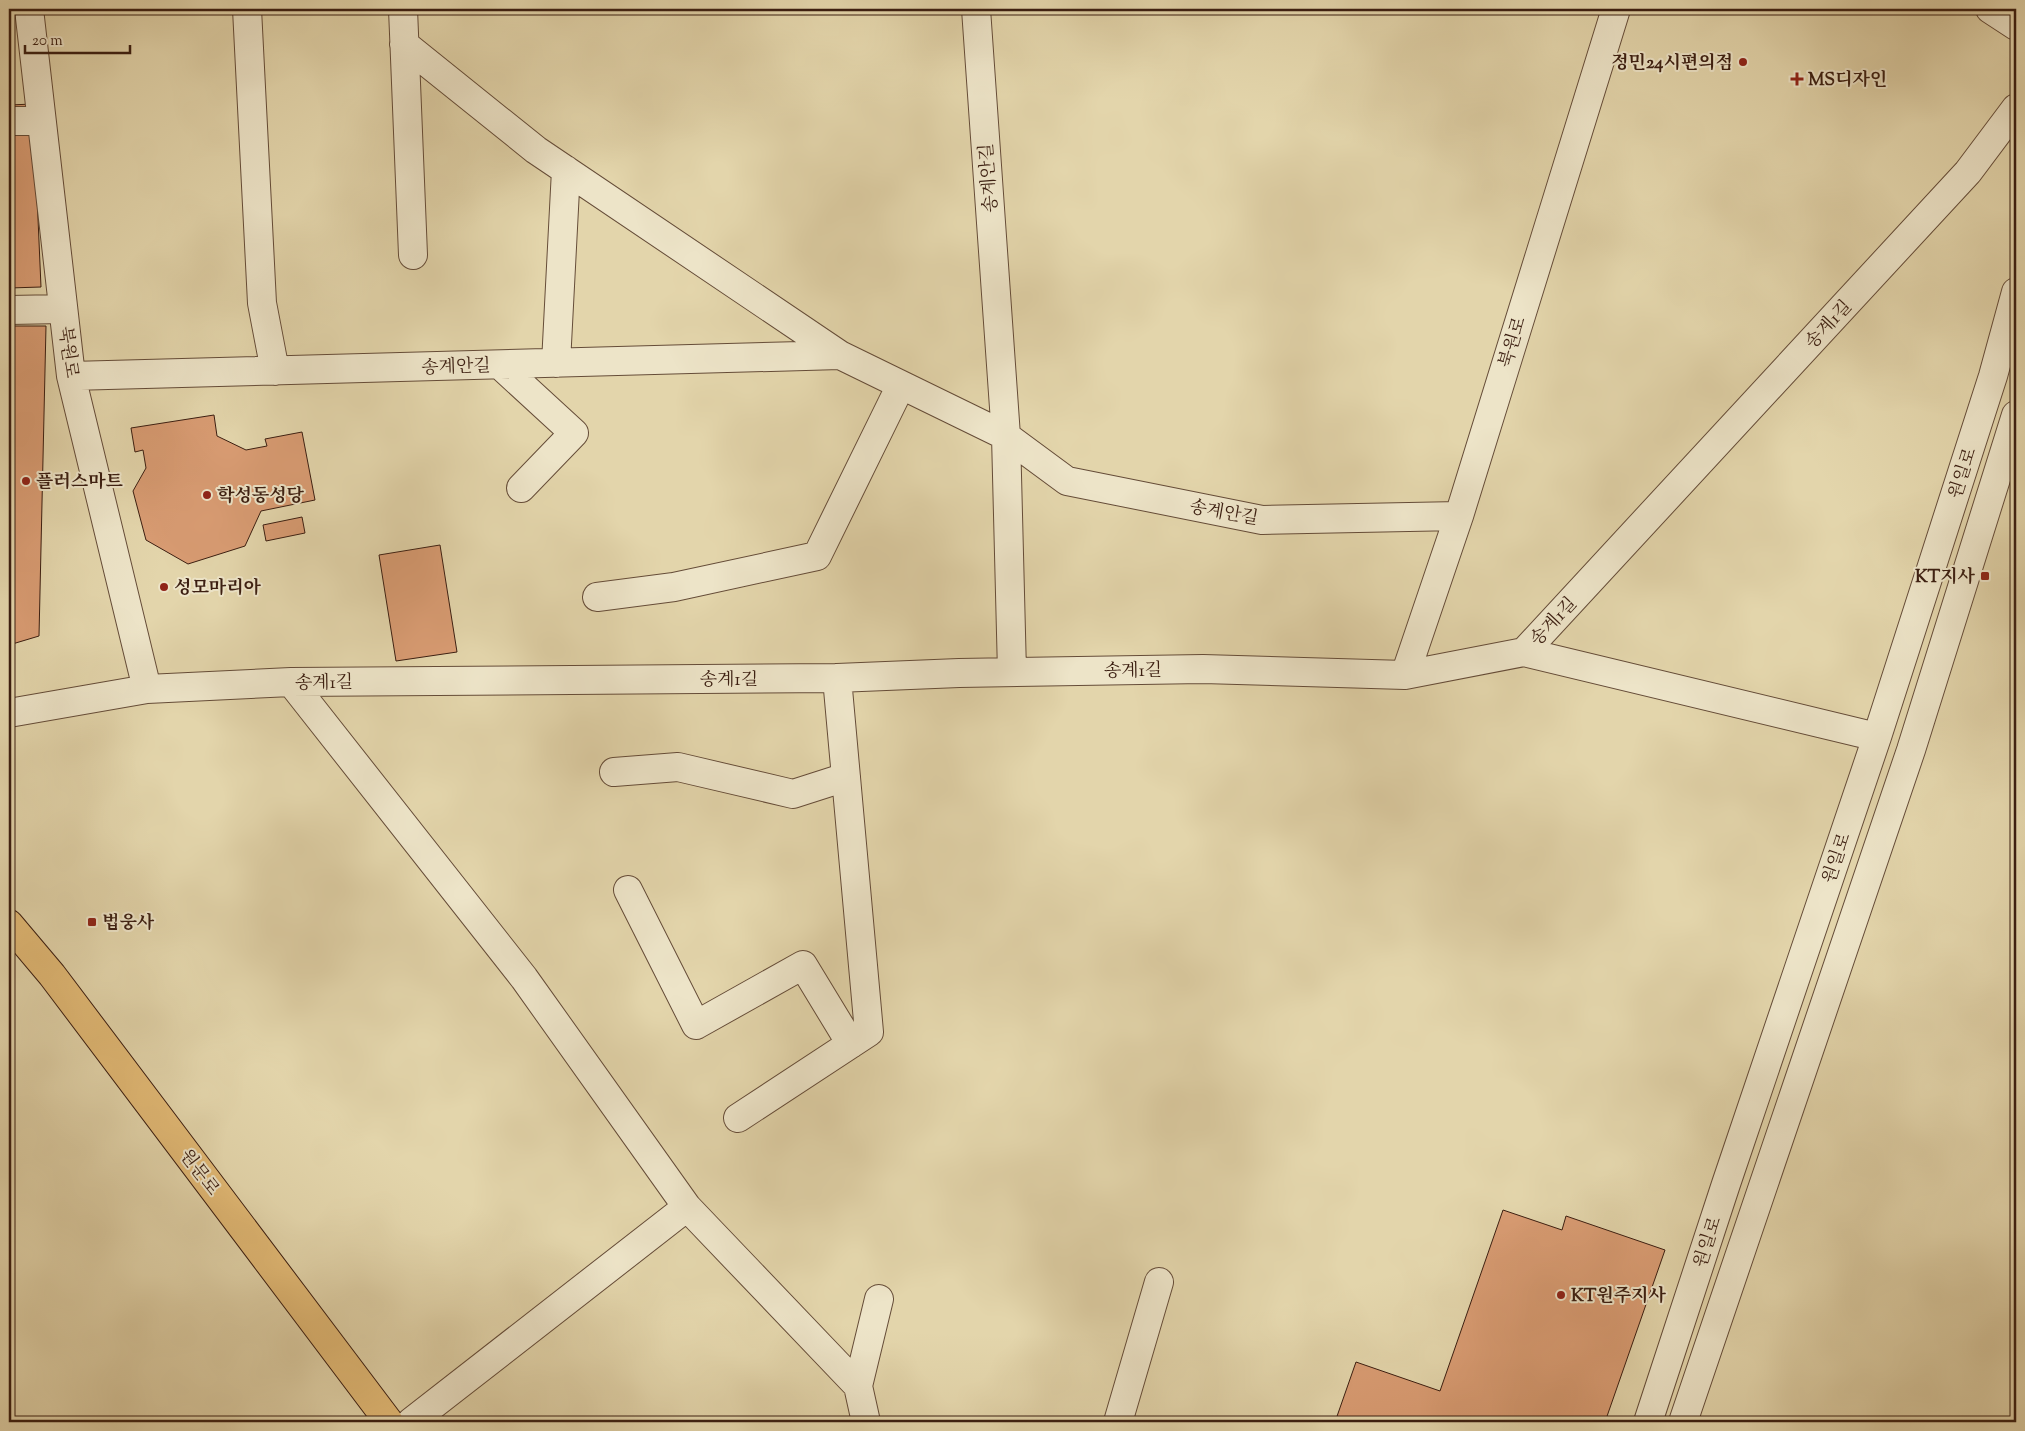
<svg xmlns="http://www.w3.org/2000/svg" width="2025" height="1431" font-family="'Sorts Mill Goudy','Noto Serif KR',serif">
	<rect width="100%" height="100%" fill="#e3d5ab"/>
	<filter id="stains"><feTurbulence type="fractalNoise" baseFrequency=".004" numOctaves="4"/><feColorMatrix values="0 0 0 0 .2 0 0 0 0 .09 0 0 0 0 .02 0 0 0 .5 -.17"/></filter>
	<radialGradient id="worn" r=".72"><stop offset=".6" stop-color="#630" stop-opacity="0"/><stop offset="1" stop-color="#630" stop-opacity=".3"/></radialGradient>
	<path fill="#d99c73" stroke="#3b1e11" d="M33,104L41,287L9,288V105Z
		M9,326H46L39,636L9,645Z
		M214,415L217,436L246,450L267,446L265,439L302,432L315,500L261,511L245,546L188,564L146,540L133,491L146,468L143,450L135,452L131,428Z
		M302,517L305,533L266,541L263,525Z
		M440,545L457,652L396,661L379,555Z
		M1503,1210L1562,1230L1566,1216L1665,1250L1605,1422H1335L1356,1362L1440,1391Z"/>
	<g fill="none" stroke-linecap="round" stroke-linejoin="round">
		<g stroke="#654c38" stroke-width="30">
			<path id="minor" d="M29,9L71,376L147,689
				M247,9L262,303L275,371
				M403,9L413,255
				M976,9L1006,436L1012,672
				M1990,9L2016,26
				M404,44L536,150L840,355L1006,436L1067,481L1262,520L1459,516
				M9,121H41
				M9,310L63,309
				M556,363L566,170
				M500,365L574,433L521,488
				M71,376L840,355
				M597,597L674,587L817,556L901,385
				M1524,652L1877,737
				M1405,675L1459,516L1616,9
				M291,682L524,978L687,1207L858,1386
				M9,713L147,689L291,682L837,678L959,673L1203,669L1405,675L1524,652L1968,172L2016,108
				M614,772L678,767L793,794L846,777
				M628,890L696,1025L803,965L851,1044
				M738,1118L869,1032L837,678
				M411,1422L687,1207
				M866,1422L858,1386L879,1299
				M1118,1422L1159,1282
				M1648,1422L1726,1184L1877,737L1993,376L2016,292
				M1683,1422L1911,750L2016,415"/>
		</g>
		<g stroke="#3b1e11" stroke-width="30">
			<path id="major" d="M9,924L52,975L389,1422"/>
		</g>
		<use href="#minor" stroke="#ede4c8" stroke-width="28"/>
		<use href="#major" stroke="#e2ba76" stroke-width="28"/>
	</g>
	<g fill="#8f2418" stroke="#ede4c8" stroke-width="2">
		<circle cx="1743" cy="62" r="5"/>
		<path d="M1794.5 71.5h5v5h5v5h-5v5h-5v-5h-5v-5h5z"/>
		<circle cx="26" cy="481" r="5"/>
		<circle cx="207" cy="495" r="5"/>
		<rect x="1980" y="571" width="10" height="10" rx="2.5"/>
		<circle cx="164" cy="587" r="5"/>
		<rect x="87" y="917" width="10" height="10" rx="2.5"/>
		<circle cx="1561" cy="1295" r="5"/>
	</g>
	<g text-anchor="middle" stroke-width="4" stroke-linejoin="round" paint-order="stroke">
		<g font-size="18" font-weight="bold" fill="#3b1e11" stroke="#ede4c8" text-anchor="start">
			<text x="1733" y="68" text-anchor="end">정민24시편의점</text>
			<text x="1808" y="85">MS디자인</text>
			<text x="36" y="487">플러스마트</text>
			<text x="217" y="501">학성동성당</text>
			<text x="1975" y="582" text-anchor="end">KT지사</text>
			<text x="174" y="593">성모마리아</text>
			<text x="102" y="928">법웅사</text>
			<text x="1571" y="1301">KT원주지사</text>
		</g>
		<g font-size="18" fill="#3b1e11" stroke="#ede4c8">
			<text transform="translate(988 178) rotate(-94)" y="6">송계안길</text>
			<text transform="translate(1828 324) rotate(-47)" y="6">송계1길</text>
			<text transform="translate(1512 342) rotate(-73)" y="6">북원로</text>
			<text transform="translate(69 352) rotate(82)" y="6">북원로</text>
			<text transform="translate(456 366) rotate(-2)" y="6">송계안길</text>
			<text transform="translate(1962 473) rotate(-72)" y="6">원일로</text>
			<text transform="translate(1224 512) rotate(10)" y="6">송계안길</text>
			<text transform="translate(1553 621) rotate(-47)" y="6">송계1길</text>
			<text transform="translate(1133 670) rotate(-1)" y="6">송계1길</text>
			<text x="729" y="685">송계1길</text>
			<text transform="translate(324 682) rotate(-1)" y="6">송계1길</text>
			<text transform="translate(1836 858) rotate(-71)" y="6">원일로</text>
			<text transform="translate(200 1172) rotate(53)" y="6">원문로</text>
			<text transform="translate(1707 1242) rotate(-72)" y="6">원일로</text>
		</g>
	</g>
	<rect width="2025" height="1431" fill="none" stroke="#e3d5ab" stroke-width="30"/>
	<rect x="10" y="10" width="2005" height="1411" fill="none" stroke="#3b1e11" stroke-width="2.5"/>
	<rect x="15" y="15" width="1995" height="1401" fill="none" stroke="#3b1e11"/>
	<path d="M25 45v8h105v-8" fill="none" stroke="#3b1e11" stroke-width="2.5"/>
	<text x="32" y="45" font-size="15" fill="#3b1e11" stroke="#ede4c8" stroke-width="4" paint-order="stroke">20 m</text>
	<rect width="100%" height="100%" filter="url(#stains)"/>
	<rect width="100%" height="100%" fill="url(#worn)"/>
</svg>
